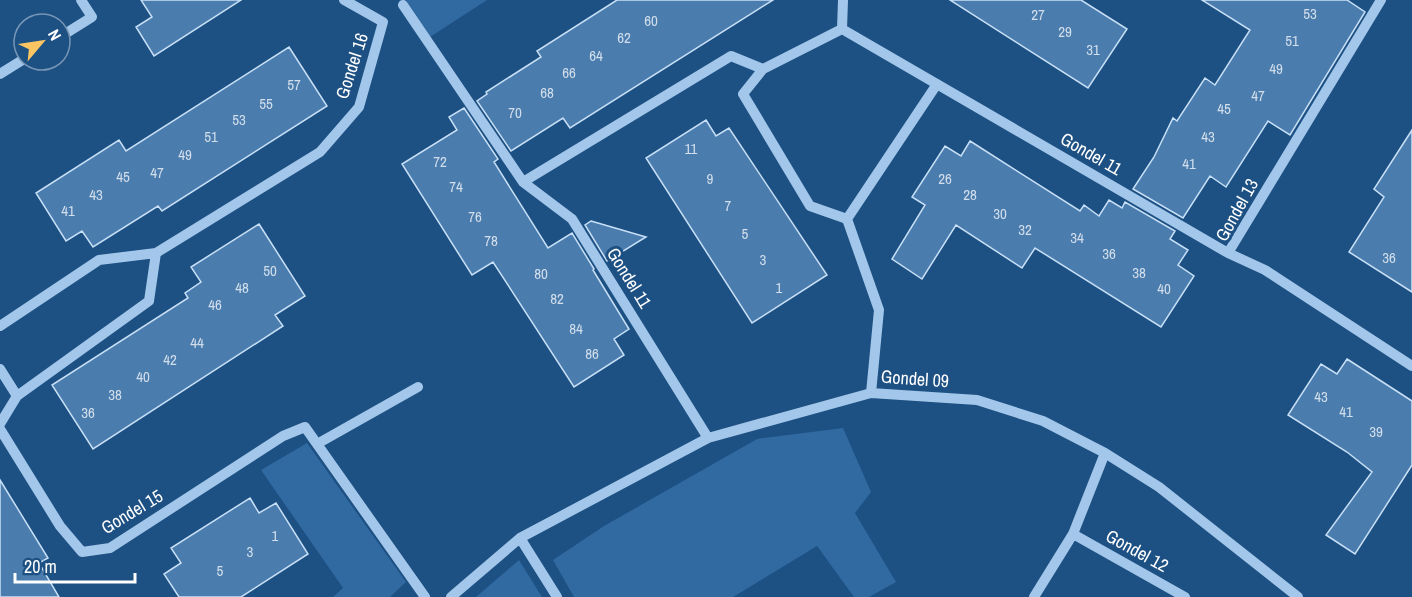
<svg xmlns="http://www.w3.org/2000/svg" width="1412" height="597" font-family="'Archivo Narrow',sans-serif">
	<rect width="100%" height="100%" fill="#1d5083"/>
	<path fill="#306aa1" d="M406,0H487L430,37Z
		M843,428L871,492L855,513L896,582L869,597H854L817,546L733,597H574L553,560L604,526L757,439Z
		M307,443L406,582L390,597H333L343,588L261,470Z
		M519,560L542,597H476Z"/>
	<path fill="#4a7cae" stroke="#c8e0f7" stroke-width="1.5" d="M141,0H241L154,56L136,27L152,17Z
		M617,0H773L570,128L563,118L511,151L477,101L487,94L486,92L541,57L537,51Z
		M950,0H1081L1127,29L1088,88Z
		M1202,0H1347L1365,12L1290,135L1268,121L1226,187L1210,176L1183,218L1133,189L1154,157L1173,118L1177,121L1205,78L1215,85L1250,30Z
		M289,47L327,106L162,211L158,206L93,247L82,231L66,241L36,193L119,140L126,151Z
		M464,108L498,159L494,162L548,248L572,233L594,269L593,270L629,329L614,339L624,355L574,387L493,262L472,275L402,164L457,130L449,117Z
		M706,120L716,136L729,128L827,275L752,323L646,158Z
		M1412,130V292L1349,252L1384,197L1374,189Z
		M970,141L1080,211L1084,205L1099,216L1109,200L1122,208L1125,202L1175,231L1170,239L1188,250L1178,265L1194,276L1161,327L1035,248L1022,268L956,225L922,279L892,259L925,205L912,197L945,146L961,156Z
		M591,221L646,237L607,261L585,225Z
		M259,224L305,296L275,315L283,326L93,449L52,385L188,298L185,293L201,282L191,267Z
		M1347,359L1412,401V465L1355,554L1326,535L1372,472L1347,452L1288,415L1321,364L1337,374Z
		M0,480L48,558L39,563L59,597H0Z
		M250,498L259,513L276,503L308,554L241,597H179L164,574L181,563L171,548Z"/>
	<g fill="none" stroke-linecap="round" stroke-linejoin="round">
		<path stroke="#a3c7ea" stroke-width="10" d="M403,5L523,182L572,219L708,438
			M842,29L843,0
			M60,37L92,17L81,0
			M0,74L24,59
			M937,84L847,219L810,206L743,94L763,69L842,29L1228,253L1265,270L1412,366
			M523,182L731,56L763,69
			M847,219L879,310L871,393
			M1228,253L1381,0
			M0,326L99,260L156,253L320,152L359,107L383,22L344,0
			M0,369L17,396L0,424
			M17,396L149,301L156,253
			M0,429L60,526L82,552L110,548L283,436L305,427L425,597
			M317,444L418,387
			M1073,534L1185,597
			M520,538L557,597
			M451,597L520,538L708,438L871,393L977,400L1043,421L1105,453L1159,487L1298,597
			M1034,597L1073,534L1105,453"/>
	</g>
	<g text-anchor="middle" stroke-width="6" stroke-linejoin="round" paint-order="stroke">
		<g font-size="15" fill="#d2deeb">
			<text x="1310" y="19">53</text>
			<text x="1038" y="20">27</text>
			<text x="651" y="26">60</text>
			<text x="1065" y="37">29</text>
			<text x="624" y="43">62</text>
			<text x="1292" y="46">51</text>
			<text x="1093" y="55">31</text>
			<text x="596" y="61">64</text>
			<text x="1276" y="74">49</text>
			<text x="569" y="78">66</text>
			<text x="294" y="90">57</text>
			<text x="547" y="98">68</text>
			<text x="1258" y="101">47</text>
			<text x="266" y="109">55</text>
			<text x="1224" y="114">45</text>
			<text x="515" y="118">70</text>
			<text x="239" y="125">53</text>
			<text x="211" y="142">51</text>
			<text x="1208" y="142">43</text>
			<text x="691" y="154">11</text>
			<text x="185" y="160">49</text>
			<text x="440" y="167">72</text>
			<text x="1189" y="169">41</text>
			<text x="157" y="178">47</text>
			<text x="123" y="182">45</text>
			<text x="710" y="184">9</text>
			<text x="945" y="184">26</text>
			<text x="456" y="192">74</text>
			<text x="96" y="200">43</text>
			<text x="970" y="200">28</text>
			<text x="728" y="211">7</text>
			<text x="68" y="216">41</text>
			<text x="1000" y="219">30</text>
			<text x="475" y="222">76</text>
			<text x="1025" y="235">32</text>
			<text x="745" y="239">5</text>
			<text x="1077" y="243">34</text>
			<text x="491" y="246">78</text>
			<text x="1109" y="259">36</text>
			<text x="1389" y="263">36</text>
			<text x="763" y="265">3</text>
			<text x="270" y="276">50</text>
			<text x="1139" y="278">38</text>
			<text x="541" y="279">80</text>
			<text x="242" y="293">48</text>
			<text x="779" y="293">1</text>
			<text x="1164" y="294">40</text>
			<text x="557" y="304">82</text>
			<text x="215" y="310">46</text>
			<text x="576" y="334">84</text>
			<text x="197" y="348">44</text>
			<text x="592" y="359">86</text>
			<text x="170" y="365">42</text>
			<text x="143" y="382">40</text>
			<text x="115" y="400">38</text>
			<text x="1321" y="402">43</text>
			<text x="1346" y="417">41</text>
			<text x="88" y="418">36</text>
			<text x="1376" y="437">39</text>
			<text x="275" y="541">1</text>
			<text x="250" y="557">3</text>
			<text x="220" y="576">5</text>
		</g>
		<g font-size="18" fill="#fff" stroke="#1d5083">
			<text transform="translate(352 66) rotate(-72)" y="6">Gondel 16</text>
			<text transform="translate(1091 154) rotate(30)" y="6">Gondel 11</text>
			<text transform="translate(1237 210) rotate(-61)" y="6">Gondel 13</text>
			<text transform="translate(629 278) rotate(58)" y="6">Gondel 11</text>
			<text transform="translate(915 379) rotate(4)" y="6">Gondel 09</text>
			<text transform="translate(132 512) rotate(-31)" y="6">Gondel 15</text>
			<text transform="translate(1137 551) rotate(29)" y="6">Gondel 12</text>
		</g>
	</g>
	<g transform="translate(42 42) rotate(61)"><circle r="28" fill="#1d5083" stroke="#7796b5" stroke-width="1.5"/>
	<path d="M0-4.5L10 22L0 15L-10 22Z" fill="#fac562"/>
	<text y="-9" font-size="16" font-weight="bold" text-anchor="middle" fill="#ffffff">N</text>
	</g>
	<path d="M15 573v9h120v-9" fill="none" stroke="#ffffff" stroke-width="3"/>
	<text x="24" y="573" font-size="18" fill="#ffffff" stroke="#1d5083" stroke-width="4.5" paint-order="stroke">20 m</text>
</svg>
